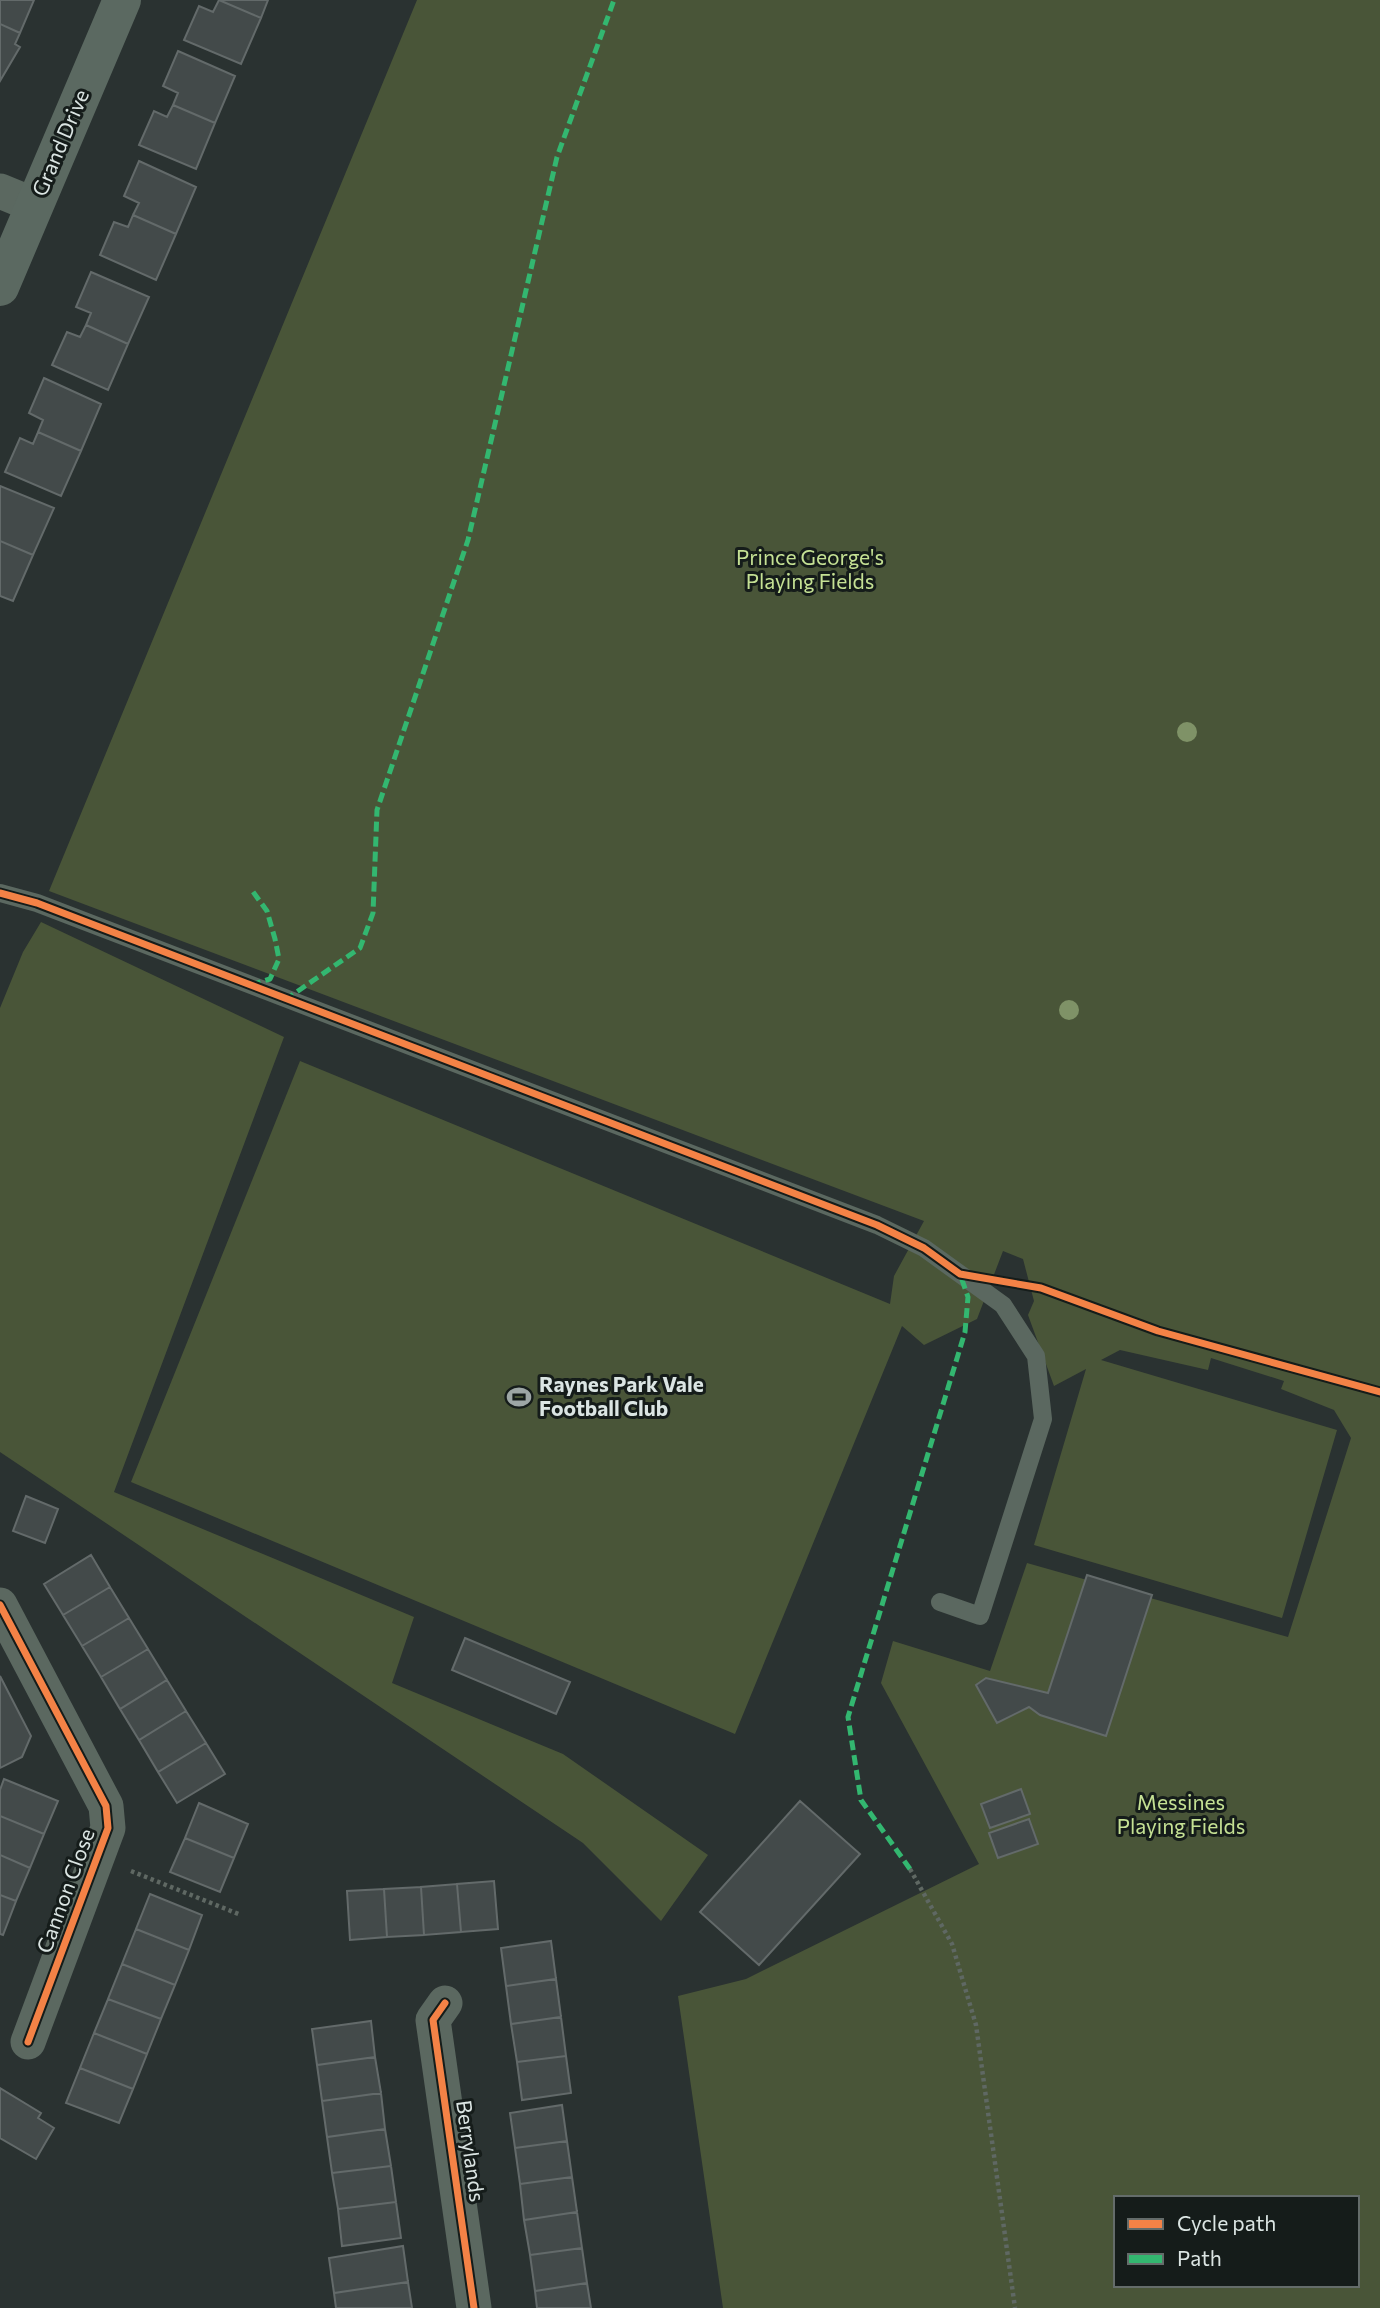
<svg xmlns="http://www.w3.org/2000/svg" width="1380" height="2308" font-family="Commissioner,sans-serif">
	<rect width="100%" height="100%" fill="#2a3231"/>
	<path fill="#495538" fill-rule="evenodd" d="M417,0H1380V2308H723L678,1996L746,1979L979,1864L881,1683L893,1641L990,1671L1027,1563L1288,1637L1351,1438L1334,1410L1281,1389L1284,1381L1211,1358L1208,1370L1120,1350L1101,1360L1337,1430L1282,1618L1034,1545L1086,1369L1054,1386L1028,1315L1034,1301L1023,1259L1003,1251L977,1319L924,1345L902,1326L735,1734L131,1482L300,1061L890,1304L894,1276L924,1221L49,891ZM1116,2198H1357V2285H1116Z
		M41,922L284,1037L114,1492L414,1617L392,1683L563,1754L708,1855L661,1921L583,1843L0,1452V1008L23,952Z"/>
	<path fill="#434a4a" stroke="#636a6a" stroke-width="2" d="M0,0H34L20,33L0,24Z
		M219,0H268L261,18Z
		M219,0L261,18L241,64L184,40L199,6L213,12Z
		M0,24L20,33L15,44L20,47L0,81Z
		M178,51L235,76L215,123L173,105L178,93L163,86Z
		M173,105L215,123L196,169L139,145L154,111L167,117Z
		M139,161L196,187L176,234L133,215L139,203L124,196Z
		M133,215L176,234L156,280L100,255L114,222L128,227Z
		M91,272L149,297L128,344L86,325L91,313L76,307Z
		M86,325L128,344L108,390L52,365L67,332L80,337Z
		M44,378L101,404L81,451L38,432L43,420L29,413Z
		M38,432L81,451L61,496L5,472L20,438L33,444Z
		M0,486L54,508L33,555L0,541Z
		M0,541L33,555L13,601L0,596Z
		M26,1496L58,1509L45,1543L13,1531Z
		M91,1555L110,1587L63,1615L44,1584Z
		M1087,1575L1152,1595L1106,1736L1040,1715L1029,1707L997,1723L976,1685L986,1678L1048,1693Z
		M110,1587L129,1618L82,1646L63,1615Z
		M129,1618L148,1649L101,1677L82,1646Z
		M465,1638L570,1682L556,1714L452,1670Z
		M148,1649L167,1680L120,1709L101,1677Z
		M0,1676L31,1736L22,1757L0,1768Z
		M167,1680L186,1711L139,1740L120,1709Z
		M186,1711L206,1743L158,1772L139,1740Z
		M206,1743L225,1774L177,1803L158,1772Z
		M4,1779L58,1801L44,1834L0,1816V1790Z
		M1021,1789L1030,1814L990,1828L981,1804Z
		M800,1801L860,1854L759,1965L700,1912Z
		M199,1803L248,1824L234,1858L185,1838Z
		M0,1816L44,1834L30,1868L0,1855Z
		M1029,1819L1038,1844L998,1858L989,1833Z
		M185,1838L234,1858L220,1892L170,1872Z
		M0,1855L30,1868L16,1901L0,1895Z
		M494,1881L498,1929L461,1932L457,1884Z
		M457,1884L461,1932L424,1935L421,1887Z
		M421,1887L424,1935L387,1937L384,1889Z
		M384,1889L387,1937L350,1940L347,1891Z
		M150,1894L202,1915L189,1950L136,1929Z
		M0,1895L16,1901L3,1935L0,1934Z
		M136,1929L189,1950L175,1985L122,1964Z
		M551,1941L556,1979L506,1986L501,1948Z
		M122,1964L175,1985L161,2019L108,1999Z
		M556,1979L561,2017L511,2024L506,1986Z
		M108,1999L161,2019L147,2054L94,2033Z
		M561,2017L566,2056L517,2062L511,2024Z
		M371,2021L375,2057L317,2065L312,2029Z
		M94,2033L147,2054L133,2089L80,2068Z
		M566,2056L571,2093L522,2100L517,2062Z
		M375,2057L381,2093L322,2101L317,2065Z
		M80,2068L133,2089L119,2123L66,2103Z
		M0,2088L41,2113L38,2118L54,2128L36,2159L0,2138Z
		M381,2093L385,2129L327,2137L322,2101Z
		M562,2105L567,2141L515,2148L510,2113Z
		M385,2129L391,2166L332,2173L327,2137Z
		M567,2141L572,2177L520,2184L515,2148Z
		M391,2166L396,2202L338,2209L332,2173Z
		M572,2177L577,2212L524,2220L520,2184Z
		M396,2202L401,2238L342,2246L338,2209Z
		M577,2212L582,2248L530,2255L524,2220Z
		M403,2246L408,2282L334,2293L329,2258Z
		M582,2248L587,2283L535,2291L530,2255Z
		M408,2282L412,2308H336L334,2293Z
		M587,2283L591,2308H537L535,2291Z"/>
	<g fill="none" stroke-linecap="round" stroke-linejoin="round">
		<path stroke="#5f6863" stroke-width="4.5" stroke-dasharray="3.5 3.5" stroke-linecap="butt" d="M910,1869L952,1944L976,2025L1015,2308
			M131,1871L241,1915"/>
		<path stroke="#5b6860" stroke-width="18" d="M0,893L37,903L877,1225L924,1248L1003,1305L1036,1356L1043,1419L980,1616L940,1602"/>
		<path stroke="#5b6860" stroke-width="35" d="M0,191L34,205
			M0,1605L106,1806L108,1828L28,2042
			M445,2003L433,2020L474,2308"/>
		<path stroke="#5b6961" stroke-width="38" d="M0,287L122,0"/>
		<path stroke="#33b770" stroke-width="5" stroke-dasharray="10 5" stroke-linecap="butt" d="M251,985L270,979L279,959L275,939L267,911L251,889
			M285,1000L360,948L373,913L377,810L468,540L557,157L614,0
			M910,1869L861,1800L848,1717L965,1332L968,1297L960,1274"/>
		<g stroke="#151c1a" stroke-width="11">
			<path id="cycleway" d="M0,893L37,903L877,1225L924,1248L960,1274L1041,1288L1158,1331L1380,1392
				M0,1605L106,1806L108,1828L28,2042
				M445,2003L433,2020L474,2308"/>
		</g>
		<use href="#cycleway" stroke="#f48246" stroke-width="7"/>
	</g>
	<g fill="#7f9267">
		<circle cx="1187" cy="732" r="10"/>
		<circle cx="1069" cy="1010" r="10"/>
	</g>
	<defs>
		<g id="stadium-bare" transform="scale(1.89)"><path d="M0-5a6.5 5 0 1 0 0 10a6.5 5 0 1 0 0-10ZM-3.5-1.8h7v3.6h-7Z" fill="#9da6a5" stroke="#151c1a" stroke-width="2.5" paint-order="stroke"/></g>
	</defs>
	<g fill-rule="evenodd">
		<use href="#stadium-bare" x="519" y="1397"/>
	</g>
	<g text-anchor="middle" stroke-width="6" stroke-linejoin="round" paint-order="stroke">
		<g font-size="21" fill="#dbe5e3" stroke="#151c1a">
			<text transform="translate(61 143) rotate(-67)" y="7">Grand Drive</text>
			<text transform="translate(66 1891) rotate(-70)" y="7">Cannon Close</text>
			<text transform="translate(470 2151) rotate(82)" y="7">Berrylands</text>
		</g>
		<g font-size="21" fill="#c5e194" stroke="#151c1a">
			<text x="810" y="565">Prince George's<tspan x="810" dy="24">Playing Fields</tspan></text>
			<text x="1181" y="1810">Messines<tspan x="1181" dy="24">Playing Fields</tspan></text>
		</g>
		<g font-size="21" font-weight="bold" fill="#dbe5e3" stroke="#151c1a" text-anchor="start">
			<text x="539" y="1392">Raynes Park Vale<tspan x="539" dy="24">Football Club</tspan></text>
		</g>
	</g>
	<rect x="1114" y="2196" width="245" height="91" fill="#151c1a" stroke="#646c6a" stroke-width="2"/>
	<rect x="1128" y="2219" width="35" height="10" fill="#f48246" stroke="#646c6a" stroke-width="2"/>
	<text x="1177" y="2231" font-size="21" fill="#dbe5e3">Cycle path</text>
	<rect x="1128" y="2254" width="35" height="10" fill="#33b770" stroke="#646c6a" stroke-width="2"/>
	<text x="1177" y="2266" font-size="21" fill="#dbe5e3">Path</text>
</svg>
